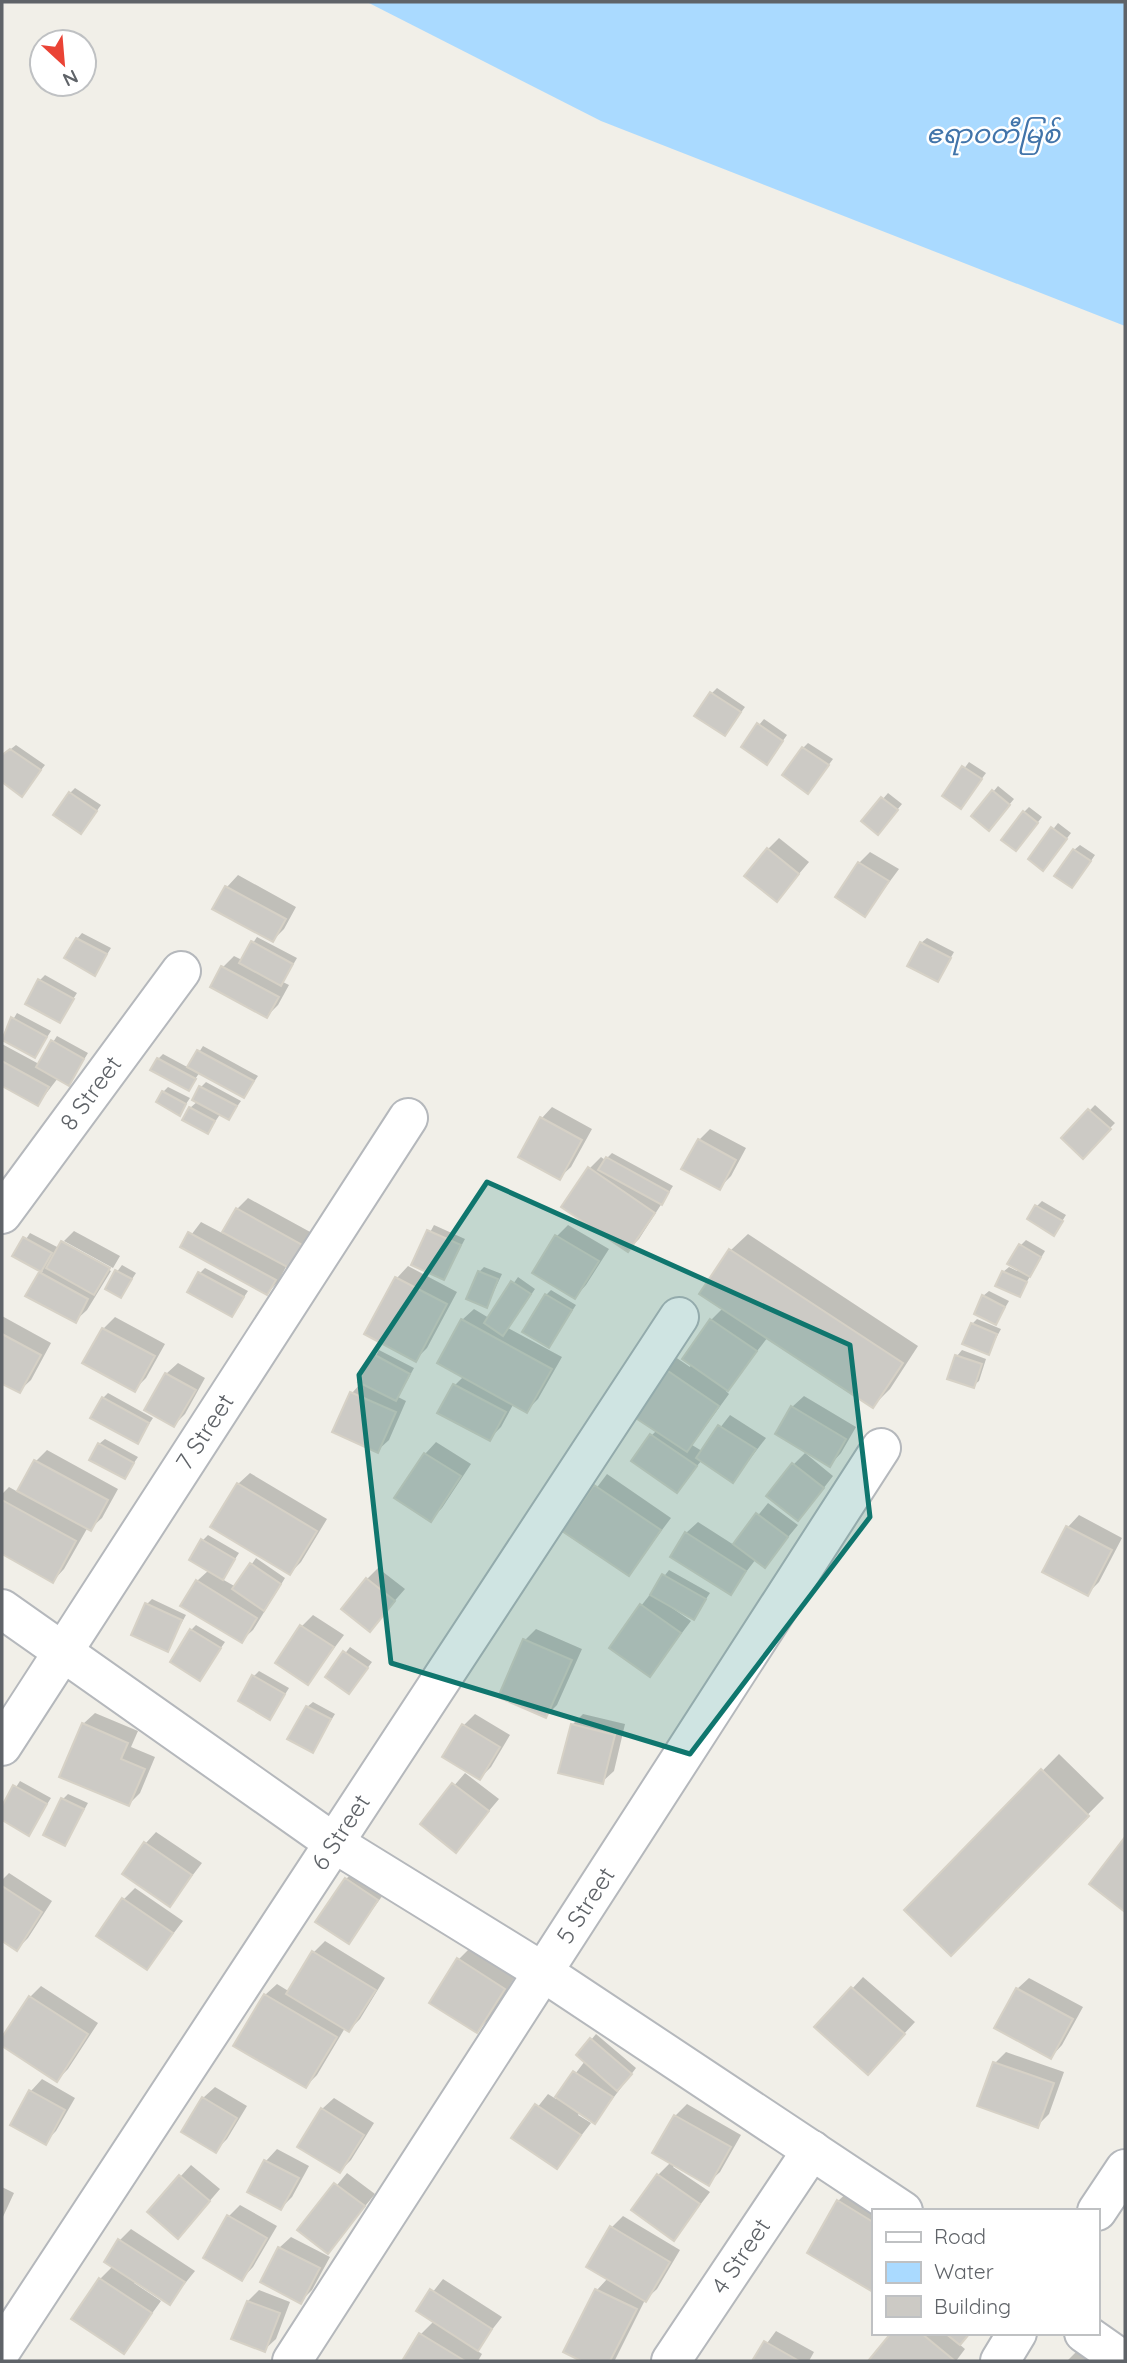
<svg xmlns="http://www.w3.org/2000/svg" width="1127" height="2363" font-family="Quicksand,'Noto Sans Myanmar',sans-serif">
	<rect width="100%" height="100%" fill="#f1efe8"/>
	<path fill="#aadaff" d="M367,2H1125V326L601,121Z"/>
	<path fill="#0003" d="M717,688L745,707L725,734L712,693Z
		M764,719L787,735L767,763L759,725Z
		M808,743L833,759L813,786L803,748Z
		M16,745L45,765L22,794L2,780V756Z
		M969,762L986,773L961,807L944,796Z
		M998,786L1014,799L994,823L993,792Z
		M75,788L101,805L86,826L70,793Z
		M888,793L902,804L883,827L864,821Z
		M1029,807L1042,817L1021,844L1024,812Z
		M1058,823L1071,833L1048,863L1030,859Z
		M779,838L809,862L777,900L768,849Z
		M1080,845L1095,855L1077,881L1074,850Z
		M870,852L899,869L865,915L859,863Z
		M238,875L296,907L284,929L273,940L215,908L227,887Z
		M82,933L111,948L95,974L77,939Z
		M257,937L297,958L283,982L289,985L278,1005L267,1016L223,967L234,956L242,960Z
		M927,938L954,952L938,980L921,943Z
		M45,975L77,993L59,1021L40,980Z
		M17,1013L51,1031L35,1056L2,1038Z
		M57,1036L88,1053L69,1084L58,1078L38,1104L2,1084V1044L39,1064Z
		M203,1046L258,1076L244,1096L200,1072L188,1089L158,1059L163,1054L189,1068Z
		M206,1082L241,1101L229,1118L221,1113L208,1132L190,1108L198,1101L201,1087Z
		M168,1087L190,1098L180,1113L163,1092Z
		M1095,1105L1115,1123L1083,1156L1063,1138Z
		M552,1107L592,1129L571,1167L559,1178L541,1119Z
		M710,1129L746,1148L731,1176L719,1188L699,1140Z
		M612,1153L673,1186L639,1239L628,1250L590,1168L601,1157L605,1160Z
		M248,1198L312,1233L300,1255L287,1265L278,1282L267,1293L182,1247L201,1222L224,1234L237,1209Z
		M1042,1201L1066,1215L1054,1234L1037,1206Z
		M434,1225L465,1239L444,1278L413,1264Z
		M568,1225L609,1249L586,1285L575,1297L535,1273L557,1236Z
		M74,1231L120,1256L113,1268L64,1241Z
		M30,1233L59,1248L63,1241V1244L111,1271L87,1310L75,1321L40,1273L43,1271L15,1256Z
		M748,1234L918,1346L890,1389L873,1406L768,1337L726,1391L729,1394L692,1445L702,1451L730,1415L766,1438L733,1481L702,1460L676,1491L652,1435L657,1430L665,1350L690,1367L711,1320L723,1308L731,1250Z
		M1026,1240L1045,1251L1019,1295L1003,1272L1009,1267L1017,1271L1021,1245Z
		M122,1265L136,1273L121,1296L116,1273Z
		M408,1266L457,1292L427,1348L416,1359L367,1333L397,1278Z
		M484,1267L502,1274L487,1306L479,1272Z
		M205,1268L248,1291L232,1315L200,1273Z
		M518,1277L535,1289L508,1328L562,1357L538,1399L527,1410L514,1403L501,1427L489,1439L455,1385L464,1376L462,1320L474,1309L489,1318Z
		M551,1290L576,1305L549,1346L546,1295Z
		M989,1291L1009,1301L996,1323L983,1296Z
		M2,1316L51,1343L31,1380L19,1391L2,1382Z
		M115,1317L165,1344L146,1378L135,1389L85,1362L103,1329Z
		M977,1319L1001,1329L988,1353L972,1324Z
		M379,1350L414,1368L398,1397L406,1401L389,1440L377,1451L352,1393L362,1382Z
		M962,1350L986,1359L979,1381L973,1386L957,1356Z
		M178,1363L205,1378L185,1414L174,1425L166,1374Z
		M108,1393L153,1418L137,1442L103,1398Z
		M804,1396L856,1427L841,1453L830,1465L792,1407Z
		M105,1439L138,1457L124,1477L99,1444Z
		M436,1442L471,1464L442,1508L430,1520L425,1454Z
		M47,1450L118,1489L102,1518L90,1529L88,1527L64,1569L53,1581L2,1552V1494L9,1487L18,1492L36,1461Z
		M805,1453L833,1476L809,1507L793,1465Z
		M250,1473L327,1519L301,1562L290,1573L212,1526L238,1484Z
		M607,1474L671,1518L629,1574L565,1530Z
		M768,1503L798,1525L765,1565L756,1559L730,1593L686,1533L698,1522L734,1545Z
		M1079,1515L1122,1538L1099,1582L1088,1593L1045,1571L1068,1527Z
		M208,1535L239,1553L222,1579L236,1587L256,1558L285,1578L253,1630L241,1641L197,1581L209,1570L203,1540Z
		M378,1568L405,1589L369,1630L367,1579Z
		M669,1570L710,1593L694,1617L673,1606L672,1608L691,1621L650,1675L641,1606Z
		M152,1599L186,1615L167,1649L147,1604Z
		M313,1615L344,1635L308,1683L302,1626Z
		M196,1625L225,1642L200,1678L191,1630Z
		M536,1629L582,1649L557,1705L546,1716L525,1640Z
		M350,1647L372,1662L354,1686L328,1676Z
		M259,1671L289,1688L274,1712L254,1676Z
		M313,1702L335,1714L312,1751L307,1707Z
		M95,1713L138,1731L131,1747L155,1757L140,1793L129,1804L83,1724Z
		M475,1714L510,1735L491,1767L480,1778L464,1725Z
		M583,1714L625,1724L614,1771L602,1782L572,1725Z
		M1059,1754L1104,1798L951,1954L906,1910Z
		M465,1773L499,1799L456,1850L422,1823Z
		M20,1781L51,1798L29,1833L2,1818V1809Z
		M68,1794L88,1803L65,1844L63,1799Z
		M156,1832L202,1863L170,1905L145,1844Z
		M358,1868L388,1888L349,1942L346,1879Z
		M9,1873L52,1901L28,1938L17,1949L2,1939V1880Z
		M135,1888L183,1921L147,1968L124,1899Z
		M325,1941L385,1978L360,2019L349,2030L345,2028L317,2075L306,2086L265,1995L277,1984L290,1992L314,1952Z
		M470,1948L515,1977L488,2020L477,2031L459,1959Z
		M863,1977L915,2022L879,2061L817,2027Z
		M1029,1978L1083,2007L1062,2045L1051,2057L1017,1989Z
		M41,1986L98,2023L68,2069L57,2080L2,2044L30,1997Z
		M596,2034L636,2068L595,2122L580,2112L578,2115L591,2123L557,2167L514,2137L548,2094L556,2099L585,2061L591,2040Z
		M1006,2052L1064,2072L1049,2114L1037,2126L995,2063Z
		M42,2079L75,2098L56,2131L45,2142L12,2124L31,2091Z
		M215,2087L247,2106L227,2139L216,2150L203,2098Z
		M334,2098L374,2123L351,2160L340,2171L322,2109Z
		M687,2104L741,2135L720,2172L708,2183L675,2164L673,2167L710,2192L674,2239L658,2175L671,2162L654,2153L675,2116Z
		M277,2149L309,2166L292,2197L281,2208L249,2192L266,2161Z
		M191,2165L220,2189L189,2225L180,2177Z
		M347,2173L375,2194L328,2251L300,2230Z
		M2,2187L14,2193L2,2219Z
		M850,2190L873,2211V2290L809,2252L838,2201Z
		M240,2205L277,2226L253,2267L242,2279L229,2216Z
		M623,2216L680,2250L657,2289L645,2300L615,2360L585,2361L565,2351L597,2290L608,2278L612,2227Z
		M131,2229L195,2271L170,2302L136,2280L134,2283L161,2301L124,2352L100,2279L113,2266L119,2241Z
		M291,2237L330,2257L312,2290L301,2301L279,2248Z
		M443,2279L502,2317L476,2350L482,2354L478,2361H404L421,2334L434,2321L418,2311Z
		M259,2290L290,2302L276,2339L264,2350L248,2301Z
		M776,2331L814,2352L809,2361H754Z
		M893,2333H970L959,2344L965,2349L956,2361H871Z
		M1082,2346L1101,2361H1067Z"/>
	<path fill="#cccac5" stroke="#d6d1c6" stroke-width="2" d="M710,692L741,712L725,736L694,716Z
		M757,723L783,741L767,765L741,747Z
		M802,747L829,765L808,794L782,775Z
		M10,749L41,770L22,797L2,782V755Z
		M962,766L982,779L961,809L942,796Z
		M992,790L1010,805L989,831L971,816Z
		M69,792L97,811L81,834L53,815Z
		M881,797L898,810L878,835L861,821Z
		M1023,811L1038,823L1016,851L1001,840Z
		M1051,827L1067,839L1043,871L1028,859Z
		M767,848L799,874L777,902L744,876Z
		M1073,849L1091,861L1072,888L1054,876Z
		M858,862L889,881L865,917L835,897Z
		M225,886L286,919L273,942L212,909Z
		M76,938L107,954L95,976L64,958Z
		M251,941L293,964L281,986L239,963Z
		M920,942L951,958L938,982L907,966Z
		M221,966L279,997L267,1018L210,987Z
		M38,979L74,999L60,1023L25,1004Z
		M11,1017L47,1037L35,1058L2,1040Z
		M51,1040L84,1059L69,1086L36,1067Z
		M197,1050L254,1081L244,1098L187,1067Z
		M157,1058L196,1079L189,1091L150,1070Z
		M2,1061L49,1087L38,1106L2,1086Z
		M199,1086L237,1106L229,1120L192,1100Z
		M162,1091L186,1104L180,1116L156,1102Z
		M189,1107L215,1121L208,1134L182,1120Z
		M1088,1109L1111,1129L1083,1159L1061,1138Z
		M540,1117L582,1140L560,1180L518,1157Z
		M698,1139L736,1160L720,1190L681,1169Z
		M606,1157L669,1192L662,1205L598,1170Z
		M588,1167L655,1213L628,1252L561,1207Z
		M1035,1205L1063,1221L1054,1236L1027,1219Z
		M236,1208L302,1245L289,1268L222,1232Z
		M427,1230L461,1245L444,1280L411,1265Z
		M188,1232L276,1280L267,1295L180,1247Z
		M555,1235L599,1261L575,1299L532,1273Z
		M23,1237L52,1253L41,1272L12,1256Z
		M61,1241L110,1268L94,1295L46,1268Z
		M1019,1244L1041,1257L1030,1277L1007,1264Z
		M729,1249L903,1363L873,1408L699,1294Z
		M115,1270L132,1279L121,1298L105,1289Z
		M478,1271L498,1279L487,1308L466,1299Z
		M1002,1271L1027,1282L1020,1297L995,1286Z
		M39,1272L88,1299L76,1323L25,1296Z
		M198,1272L244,1297L232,1317L187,1292Z
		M395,1277L447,1304L416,1362L364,1334Z
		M511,1281L531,1294L503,1336L484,1323Z
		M545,1294L572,1310L549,1348L522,1332Z
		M982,1295L1005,1307L996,1325L974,1314Z
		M461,1319L552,1369L527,1413L437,1363Z
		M710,1319L757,1351L728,1391L682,1359Z
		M971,1323L997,1334L989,1355L962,1344Z
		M102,1328L155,1356L135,1392L82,1363Z
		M2,1334L41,1355L20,1393L2,1384Z
		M373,1354L410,1374L396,1401L358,1382Z
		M955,1355L982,1364L974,1388L947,1379Z
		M652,1360L719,1406L687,1452L619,1407Z
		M165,1373L196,1390L174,1427L144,1410Z
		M453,1384L506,1412L490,1441L437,1413Z
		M350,1392L396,1412L378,1453L332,1432Z
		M102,1397L149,1423L138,1444L90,1418Z
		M791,1406L846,1439L830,1467L775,1434Z
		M718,1425L756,1449L733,1483L696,1458Z
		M650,1434L697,1466L677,1493L631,1461Z
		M98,1443L134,1463L125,1479L89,1460Z
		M424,1453L461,1476L431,1522L394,1498Z
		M34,1460L108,1500L91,1531L17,1491Z
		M792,1463L824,1488L798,1521L766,1496Z
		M237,1483L317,1531L290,1575L210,1527Z
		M594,1485L661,1530L629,1576L562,1531Z
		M2,1500L76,1541L53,1583L2,1554Z
		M756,1513L788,1537L765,1568L733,1544Z
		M1066,1526L1112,1550L1088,1596L1042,1572Z
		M685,1532L746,1571L731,1595L670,1557Z
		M201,1539L235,1559L223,1580L189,1560Z
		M250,1563L281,1584L264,1611L232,1589Z
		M662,1574L706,1599L694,1620L650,1595Z
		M366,1578L395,1601L370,1632L341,1609Z
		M196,1580L257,1618L242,1643L180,1606Z
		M145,1603L182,1620L168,1652L131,1635Z
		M640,1604L681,1633L650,1677L609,1648Z
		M300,1625L334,1647L308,1685L275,1663Z
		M190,1629L221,1648L200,1681L170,1662Z
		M523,1639L572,1660L546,1718L498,1697Z
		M343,1651L368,1668L349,1694L325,1677Z
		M252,1675L285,1694L270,1720L238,1701Z
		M306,1706L331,1719L313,1753L287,1739Z
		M82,1723L128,1743L121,1759L145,1769L129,1806L59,1777Z
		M462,1724L500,1747L480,1780L442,1757Z
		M571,1724L615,1735L603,1784L558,1773Z
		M1041,1769L1089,1816L951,1956L904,1910Z
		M452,1783L489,1811L456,1853L420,1824Z
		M13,1785L47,1804L29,1836L2,1820V1806Z
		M61,1798L84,1809L65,1846L43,1835Z
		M1125,1837V1912L1089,1884Z
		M144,1842L192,1875L170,1907L122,1874Z
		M345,1878L378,1900L349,1944L315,1922Z
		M2,1886L42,1912L17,1951L2,1941Z
		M122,1898L173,1933L147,1970L96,1936Z
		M312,1951L376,1990L349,2032L286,1994Z
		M457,1958L505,1989L477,2033L429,2003Z
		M851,1987L905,2034L868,2075L814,2027Z
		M1016,1988L1073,2019L1051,2059L994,2028Z
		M264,1994L337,2037L306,2088L233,2046Z
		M29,1996L88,2034L57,2082L2,2046V2037Z
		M590,2038L632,2074L617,2091L576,2055Z
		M993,2062L1054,2083L1038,2128L977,2106Z
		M573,2071L613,2097L595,2124L555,2097Z
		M29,2090L65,2110L46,2145L10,2125Z
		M202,2097L237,2118L216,2153L181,2132Z
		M535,2104L581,2135L557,2169L511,2138Z
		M321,2108L364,2135L340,2173L297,2147Z
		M674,2115L731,2147L709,2186L652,2153Z
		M264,2160L299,2178L281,2210L247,2192Z
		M657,2174L700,2204L674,2241L631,2210Z
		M179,2175L210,2201L178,2239L147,2212Z
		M334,2183L365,2206L328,2254L297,2230Z
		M837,2200L873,2222V2292L807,2253Z
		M227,2215L267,2238L242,2281L203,2258Z
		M610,2226L670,2262L646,2302L586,2267Z
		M118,2239L185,2282L170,2305L104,2262Z
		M278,2247L320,2268L301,2304L260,2282Z
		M99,2278L152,2313L124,2354L71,2319Z
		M430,2289L492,2329L478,2351L416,2311Z
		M595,2289L637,2309L610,2361H581L563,2352Z
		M247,2301L280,2313L265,2352L231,2339Z
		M419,2333L465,2361H402Z
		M891,2333H921L955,2361H868Z
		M945,2333H970L960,2345Z
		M764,2341L799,2361H752Z"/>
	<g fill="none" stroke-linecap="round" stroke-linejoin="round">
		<g stroke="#b5b8bc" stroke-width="42">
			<g id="minor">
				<path id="s1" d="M2,1214L181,971"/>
				<path d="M2,1609L334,1843L543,1972L903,2211"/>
				<path id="s2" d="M2,1746L408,1118"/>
				<path d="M1097,2211L1125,2169"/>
				<path d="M1084,2333L1124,2361"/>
				<path id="s3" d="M2,2349L679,1317"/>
				<path id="s4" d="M292,2361L881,1448"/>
				<path id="s5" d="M671,2361L812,2150"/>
				<path d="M1000,2361L1017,2333"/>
			</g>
		</g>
		<use href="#minor" stroke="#fff" stroke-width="38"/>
	</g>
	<path fill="#0f766e" fill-opacity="0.2" stroke="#0f766e" stroke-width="5" stroke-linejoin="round" d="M487,1182L850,1345L870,1517L690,1754L391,1663L359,1375Z"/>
	<g text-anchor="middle" stroke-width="5" stroke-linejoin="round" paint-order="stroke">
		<g font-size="24" fill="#5f6368" stroke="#fff">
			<text dy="8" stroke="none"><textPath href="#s1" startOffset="150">8 Street</textPath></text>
			<text dy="8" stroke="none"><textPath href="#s2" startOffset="374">7 Street</textPath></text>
			<text dy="8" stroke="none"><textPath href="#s3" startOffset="618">6 Street</textPath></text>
			<text dy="8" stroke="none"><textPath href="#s4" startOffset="542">5 Street</textPath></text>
			<text dy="8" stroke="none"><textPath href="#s5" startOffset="126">4 Street</textPath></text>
		</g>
		<g font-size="26" font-style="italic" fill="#4174aa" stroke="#fff">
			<text x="993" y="143">ဧရာဝတီမြစ်</text>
		</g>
	</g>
	<rect width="1127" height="2363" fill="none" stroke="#5f6368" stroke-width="7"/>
	<rect x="872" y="2209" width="228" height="126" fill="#ffffff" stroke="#bfc1c3" stroke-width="2"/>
	<rect x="886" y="2232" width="35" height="10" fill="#ffffff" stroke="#bfc1c3" stroke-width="2"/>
	<text x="934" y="2244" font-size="21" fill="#5f6368">Road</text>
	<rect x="886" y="2262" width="35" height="21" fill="#aadaff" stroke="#bfc1c3" stroke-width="2"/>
	<text x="934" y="2279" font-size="21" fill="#5f6368">Water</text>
	<rect x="886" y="2296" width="35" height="21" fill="#cccac5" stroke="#bfc1c3" stroke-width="2"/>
	<text x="934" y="2314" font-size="21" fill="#5f6368">Building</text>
	<g transform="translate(63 63) rotate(154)"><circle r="33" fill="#ffffff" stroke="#bfc1c3" stroke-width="2"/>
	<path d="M0-5L12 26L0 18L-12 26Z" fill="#ea4335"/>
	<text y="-10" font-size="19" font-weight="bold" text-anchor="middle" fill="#5f6368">N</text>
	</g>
</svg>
